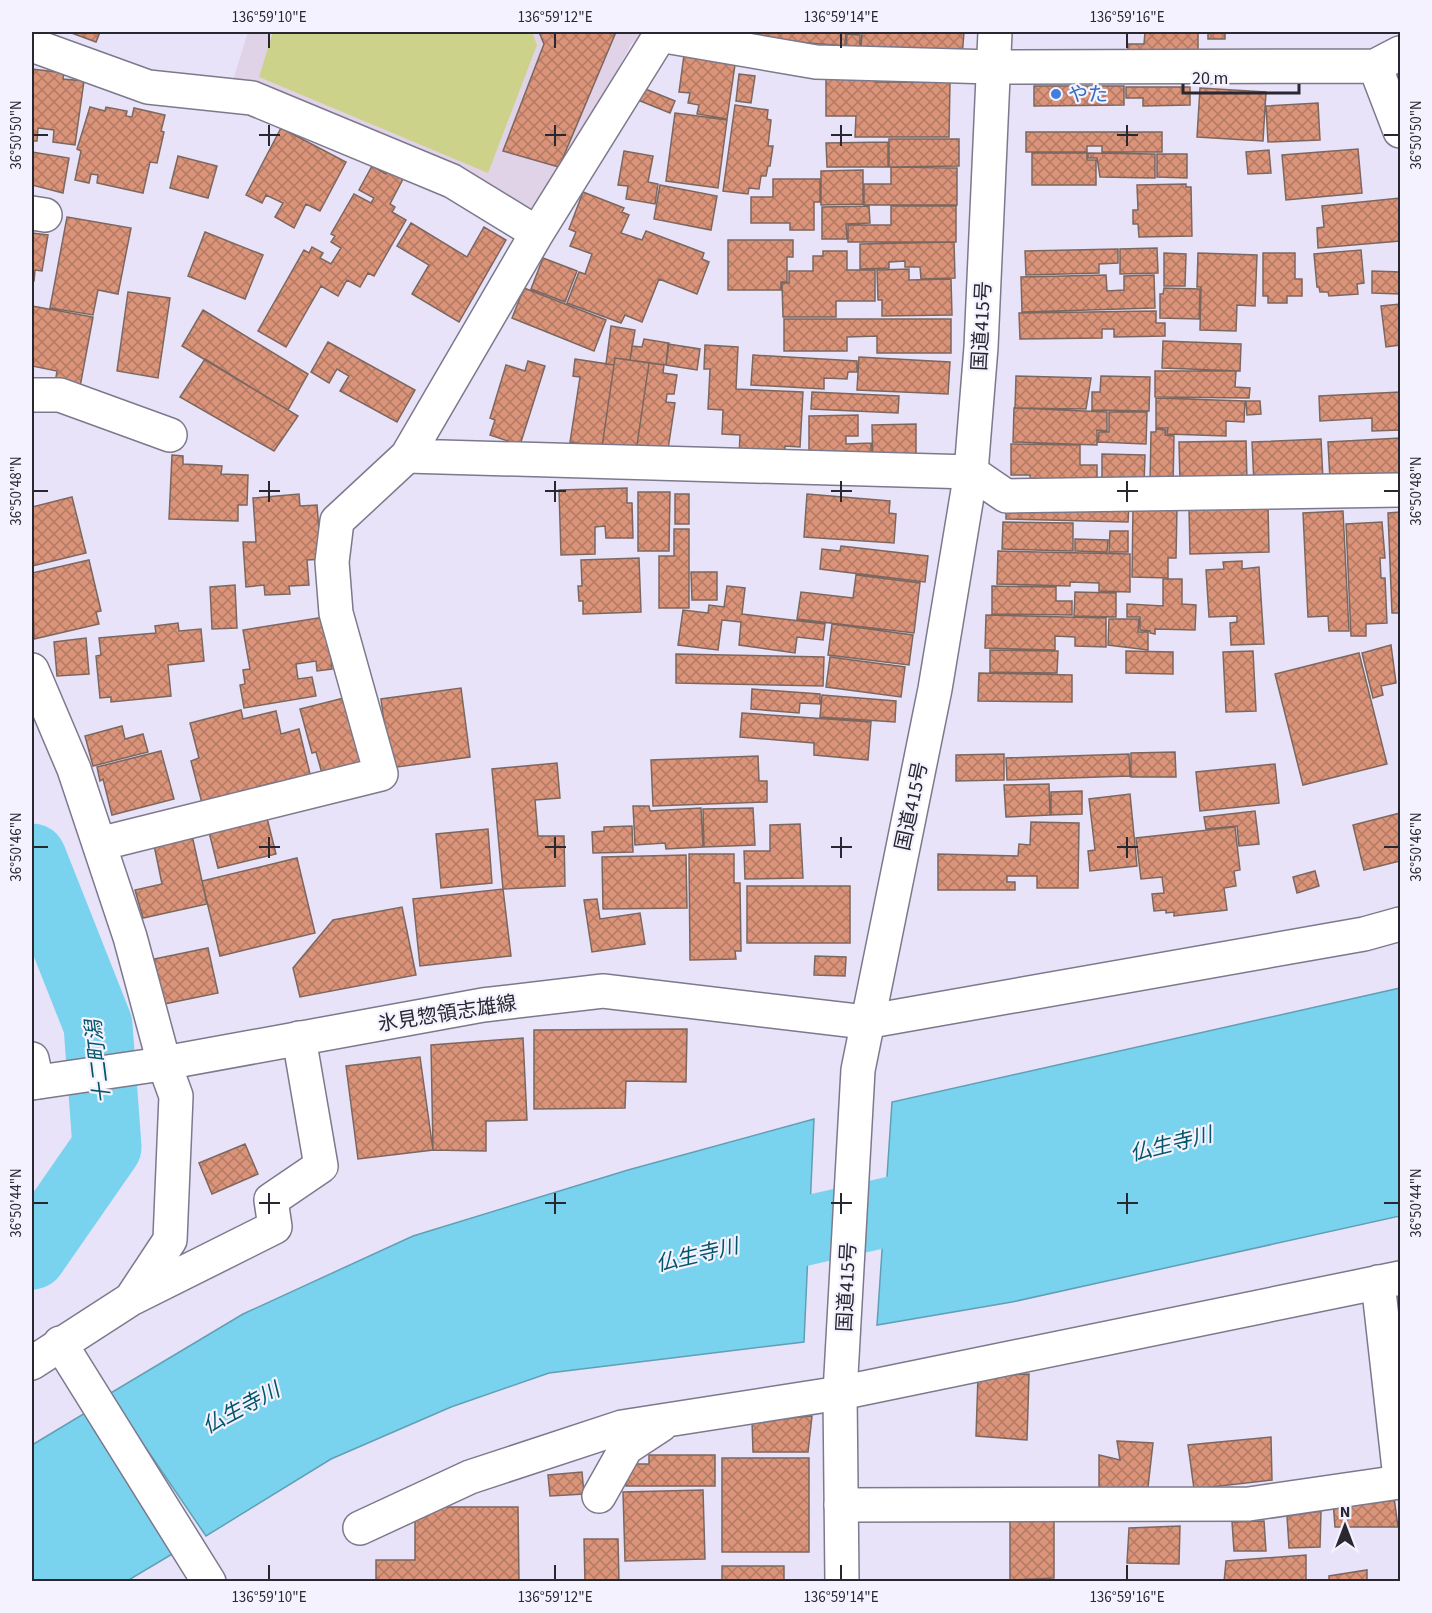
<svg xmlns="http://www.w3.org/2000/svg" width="1432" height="1613" font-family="'Source Sans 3','Noto Sans JP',sans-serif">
	<defs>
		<pattern id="building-cross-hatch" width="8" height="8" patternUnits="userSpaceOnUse" patternTransform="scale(1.5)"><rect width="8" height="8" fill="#db9479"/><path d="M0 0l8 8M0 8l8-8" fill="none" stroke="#b27964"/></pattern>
	</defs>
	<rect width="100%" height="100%" fill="#e8e3f8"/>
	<path fill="#e0d3e7" d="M248,32H645L631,44L588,126L536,211L481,182L233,80Z"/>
	<path fill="#ccd289" d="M273,32H532L537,45L488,173L259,77Z"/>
	<path fill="#79d3ef" stroke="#619fb5" stroke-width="1.5" d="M1400,988V1216L1012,1302L877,1325L892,1102Z
		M814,1119L804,1342L549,1373L451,1407L331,1459L206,1536L109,1394L243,1314L413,1236L628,1170Z
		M85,1413L174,1553L127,1581H32V1445Z"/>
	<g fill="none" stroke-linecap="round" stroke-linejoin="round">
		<path stroke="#79d3ef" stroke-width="69" d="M32,858L98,1025L107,1147L32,1255
			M717,1251L976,1192"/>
	</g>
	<path fill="url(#building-cross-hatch)" stroke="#7c6760" stroke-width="1.5" d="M69,32H100L96,42Z
		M539,32H616L559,167L503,151L544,44Z
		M725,32H846L845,46L725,36Z
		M862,32H964L962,57L861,49Z
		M1145,32H1198V59L1127,57L1128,44H1144Z
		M1208,32H1225V39H1208Z
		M847,34L860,35V50H846Z
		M684,55L736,58L727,119L697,114L699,105L688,103L690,93L679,92Z
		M32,69L64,73L63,79L84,81L75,145L53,142L54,130L38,128L37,141H32Z
		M739,74L755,76L751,103L736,101Z
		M826,75H876V82H950L949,137H855L856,116H826Z
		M1034,86H1124V105L1034,106Z
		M1126,87H1190V105L1143,106V98H1126Z
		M643,88L675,101L670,113L638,100Z
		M1200,88L1266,92L1263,141L1197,137Z
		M1318,103L1320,140L1268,142L1266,106Z
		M735,105L768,110L767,119L771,120L768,146H773L770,166H768L766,176H761L759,189L749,188L748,194L723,191Z
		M90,107L105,111L106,107L127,111L126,116L132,117L134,108L165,115L161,131L164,132L157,163L150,162L143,193L97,183L98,175L91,174L89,183L75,180L81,151L77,149Z
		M675,113L727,120L718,188L666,181Z
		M281,128L346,162L320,211L306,204L294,228L275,217L283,203L266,195L262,203L246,195Z
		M1026,132H1162V152H1102V146H1087V152H1026Z
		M889,139H959V166L889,167Z
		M888,142V167H827L826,143Z
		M1358,149L1362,193L1286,200L1282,155Z
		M1269,150L1271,173L1248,174L1246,152Z
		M624,151L653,156L648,182L658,184L655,204L626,199L628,186L618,185Z
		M32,152L69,158L63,193L32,185Z
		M1032,153H1087V160H1096V185H1032Z
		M1088,153L1155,154V178L1100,177L1097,158H1088Z
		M1157,154H1187V178L1157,177Z
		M178,156L217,166L208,198L170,188Z
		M372,166L386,174L389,170L403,179L390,204L395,207L392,212L406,220L374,276L368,273L360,287L347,280L338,296L321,286L286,347L258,331L304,250L309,253L312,247L323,253L320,258L331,264L341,248L331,242L335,236L331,234L354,194L371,203L374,198L359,190Z
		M891,167L957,168V205H864V184H891Z
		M863,170V204L821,205V171Z
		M773,179H820V202H814V230H790V223H751V197H773Z
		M1186,184V187H1191L1192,236L1139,237L1138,224H1133V210H1138L1137,185Z
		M660,185L717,196L711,230L654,219Z
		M583,192L624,208L622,212L629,215L621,233L642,240L646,231L704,253L702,259L709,262L697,294L659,279L642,322L625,315L621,323L567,303L579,272L585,274L592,254L570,246L576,232L569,229Z
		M1400,198V241L1318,248L1317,228L1324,227L1322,206Z
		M869,206L870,223L846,224L847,239H822V207Z
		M891,206H956V242H848V225H891Z
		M67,217L131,228L118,294L98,290L93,315L50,308Z
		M411,223L467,257L484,227L506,240L459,322L412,294L429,265L397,246Z
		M205,232L263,255L245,299L188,276Z
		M32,233L48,235L42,271L35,270L34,281H32Z
		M728,240H793V257H787V282H781V290H728Z
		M954,242L955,278L921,279L920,267H905V261L889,262V268L860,269V244Z
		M1157,248L1158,273L1120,274V249Z
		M1118,249V263L1099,264V273L1026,275L1025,251Z
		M1361,250L1364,283L1357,284L1358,294L1329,296L1328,292H1320L1319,287H1317L1314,254Z
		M823,251H847V270H875V301H836V317H783L782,283H789V271H813V256H823Z
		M1164,253L1186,254L1185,286H1164Z
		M1198,253L1257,255L1255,306L1237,305L1236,331L1200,330L1201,287H1197Z
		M1263,253H1295V279H1302V296H1287V303H1268V296H1263Z
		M543,258L577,271L565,302L531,289Z
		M909,269V280L951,279L952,315L882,316V300H878L877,270Z
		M1372,271L1400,272V294L1372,293Z
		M1106,275L1107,291L1124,290V276L1154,275L1155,308L1022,312L1021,277Z
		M524,288L606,320L594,351L512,318Z
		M1164,288L1200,289L1199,319L1160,318V294H1163Z
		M128,292L170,298L158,378L117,371Z
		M1400,304V345L1386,347L1381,306Z
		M32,306L93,317L80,387L55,383L57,371L32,366Z
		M203,310L308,374L288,410L182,346Z
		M1156,311V323H1165V336L1114,337V329H1102V338L1020,339L1019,313Z
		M784,319H951V353H877V336L847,337V351H784Z
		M611,326L635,330L630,360L615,358L614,365L606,364Z
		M644,339L669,343L666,365L630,360L632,346L642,347Z
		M1163,341L1241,344L1240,371L1162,368Z
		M328,342L415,390L397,422L340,391L349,376L337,369L329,383L311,372Z
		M668,344L700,349L697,370L666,365Z
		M705,345L738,347L736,389L803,392L800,447L785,446V460L739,458L740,435L722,434L723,410L708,409L710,369H704Z
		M753,355L857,361V372H848L847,379L824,378V389L751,385Z
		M859,357L950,362L948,394L857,390Z
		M615,358L649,363L636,452L602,447Z
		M205,359L298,416L274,451L180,397Z
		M575,359L614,365L602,447L570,442L580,377L573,376Z
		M528,361L545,366L520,445L490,435L495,420L490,418L506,365L525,371Z
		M649,363L664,365L663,373L677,375L674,394H667L666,402L675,403L667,456L636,452Z
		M1155,371H1236L1235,387L1250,388L1249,398L1155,397Z
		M1016,376L1091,378L1086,409L1015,408Z
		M1101,376L1150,377L1149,411L1092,410V392H1100Z
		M812,392L899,396L898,413L811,409Z
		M1400,392V430L1372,431V418L1320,421L1319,396Z
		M1156,398L1245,401L1244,422L1226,421V436L1167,434L1168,428H1156Z
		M1246,401H1260L1261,414L1247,415Z
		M1014,408L1107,412V431L1097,430V445L1013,442Z
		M1109,412H1147L1146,444L1098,442L1099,432H1109Z
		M858,415V436H846V444L871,443V463L809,465V416Z
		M916,424V467H873L872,425Z
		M1156,429L1166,430L1165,435L1174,436L1173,485L1150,484L1151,432H1156Z
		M1400,438V477L1330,480L1328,442Z
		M1321,439L1323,480L1254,484L1252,442Z
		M1246,441L1247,481L1180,483L1179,442Z
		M1011,444L1080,445V465H1097V481L1030,479V475H1011Z
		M1102,454L1145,455L1144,483H1102Z
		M172,455L183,456V464L222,466L221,474L248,475L247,505H238V521L169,519Z
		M627,488V503H632L633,538H606L605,526L595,527V554L561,555L559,490Z
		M638,492H670L669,551H638Z
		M299,494L300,506L317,505L320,543L324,559L307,560L309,585L289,586L290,594L265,595L264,585L246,587L243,542H256L253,498Z
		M675,494H689V524H675Z
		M807,494L890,501L889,513L896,514L894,543L804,537Z
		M72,497L86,553L32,566V507Z
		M1006,499L1129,503L1128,522L1006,519Z
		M1268,506L1269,552L1190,554L1189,508Z
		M1133,508H1177L1176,558H1168V578L1132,577Z
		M1343,511L1349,631H1329L1328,616L1308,617L1303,513Z
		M1400,512V613H1392L1388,513Z
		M1003,522L1073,523V551L1002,549Z
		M1382,522L1385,558H1380L1381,578H1385L1387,623L1366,624V636H1351L1346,524Z
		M674,529H689V608H659V556H674Z
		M1110,531H1128V552H1109Z
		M1075,539L1108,540L1107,552L1075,551Z
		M841,546L928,556L925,582L820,569L822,549L840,551Z
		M998,551L1130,554V592L1099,591V583L1070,582V586L997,584Z
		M639,558L641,612L583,614V601H579L578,586H582L581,560Z
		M89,560L101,611L96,612L99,624L34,639L32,573Z
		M1242,561V569L1259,567L1264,644L1231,645L1230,623L1237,622V616L1209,617L1206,570L1224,569L1223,562Z
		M691,572H717V600H692Z
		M856,575L920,583L914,633L797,619L801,592L853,598Z
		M1163,579H1182V604L1196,605L1195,630L1155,629V634L1150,633V631L1140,630V617H1127V604L1163,606Z
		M235,585L237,628L212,629L210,587Z
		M727,586L745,588L742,614L825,624L823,640L797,637L795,653L739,645L741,622L722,620L718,650L678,645L683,610L708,613L709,605L724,607Z
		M992,586L1056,587V601H1072V615L992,614Z
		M1075,592L1116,593V617L1074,616Z
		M986,615L1106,618V647L1075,646V637L1055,636V650L985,648Z
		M324,617L336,658H331L332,669L317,671L316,661L296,664L298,679L312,677L316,696L244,708L240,685L245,684L243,670L250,669L243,630Z
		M1109,619H1139L1138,632H1148V650L1108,645Z
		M178,623L179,631L201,629L204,661L168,665L171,696L111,702V697L100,698L96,656L101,655L99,638L156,633L155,626Z
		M832,624L913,635L909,665L828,655Z
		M86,638L89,674L57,676L54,642Z
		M1391,645L1396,683L1381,686L1383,695L1373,698L1362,653Z
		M990,650L1058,651L1057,673L990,672Z
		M1126,651L1173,652V674L1126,673Z
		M1253,651L1256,711L1226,712L1223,652Z
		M1359,653L1387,764L1303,785L1275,674Z
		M676,654L824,657L823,686L676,683Z
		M830,657L905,667L901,697L826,687Z
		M979,673L1072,675V702L978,701Z
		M461,688L470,757L390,768L381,699Z
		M752,689L820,694V704L800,703L799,713L751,709Z
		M822,695L896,701L895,722L820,717Z
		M348,697L365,767L323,777L316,752L312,753L300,709Z
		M241,710L243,719L276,711L281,734L299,729L311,778L273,788L272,783L202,803L191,761L199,758L190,723Z
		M742,713L871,722L868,760L814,755V743L740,737Z
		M122,726L125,739L143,734L148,752L93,766L85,736Z
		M161,751L174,799L112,815L103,779L100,781L97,767Z
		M1175,752L1176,777H1131V753Z
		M1004,754V780L956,781V755Z
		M1129,754L1130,776L1007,780L1006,758Z
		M758,756L759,781H767V802L653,806L651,760Z
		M557,763L560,798L535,800L538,836H564L565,886L503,889L492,769Z
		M1275,764L1279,803L1200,811L1196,772Z
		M1049,784L1050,815L1006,817L1004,785Z
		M1082,791V814L1051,815V792Z
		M1130,794L1137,866L1090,871L1088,851L1095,850L1089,799Z
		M633,806H649L650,811L701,808L703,847L666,849L665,843L635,845Z
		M753,808L755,845L704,847L703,809Z
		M1255,811L1259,844L1239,846L1237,826L1206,829L1204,817Z
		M1400,813V861L1364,870L1353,825Z
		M266,814L276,854L218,868L208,828Z
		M1031,822L1079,823L1078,888H1037V876H1007V882H1015V890H938V854L1018,856L1019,844L1030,845Z
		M800,824L803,878L745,879L744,851H770V825Z
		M632,826L633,852L593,853L592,832L604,831V827Z
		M1235,827L1240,870L1234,871L1236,886L1224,888L1227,910L1174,916V912L1166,913V910L1154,911L1152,894L1164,893L1162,877L1141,879L1136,838Z
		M488,829L492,883L441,888L436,834Z
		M192,835L207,904L143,918L135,890L162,884L154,845Z
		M689,854H734V883H740L741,951H735L736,959L690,960Z
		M686,855L687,908L603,909L602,857Z
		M297,858L315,933L220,956L202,881Z
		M1315,871L1319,886L1297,893L1293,877Z
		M747,886H850V943H747Z
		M503,889L511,956L420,966L413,899Z
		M597,899L600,919L640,913L645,944L592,952L584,900Z
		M402,907L416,975L300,997L293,968L333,920Z
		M208,948L218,993L164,1004L154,959Z
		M815,956L846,957L845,976L814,975Z
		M687,1029L686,1082L626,1081L625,1108L534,1109V1030Z
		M523,1038L527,1120L486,1121V1151L433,1150L431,1045Z
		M420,1057L433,1150L358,1159L346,1066Z
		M245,1144L258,1174L212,1194L199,1163Z
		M1029,1374L1027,1440L976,1436L978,1376Z
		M812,1416L808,1452H753L752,1421Z
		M1271,1437L1272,1480L1194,1489L1188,1445Z
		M1117,1441L1153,1443L1148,1487L1099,1488V1455L1120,1460Z
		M649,1455H715V1486H626L627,1464H649Z
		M722,1458H809V1552H722Z
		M582,1472L584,1494L550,1496L548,1475Z
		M703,1490L705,1559L625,1561L623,1492Z
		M1394,1497L1398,1527H1335L1333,1501Z
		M415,1507H518L519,1582H376V1560H415Z
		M1321,1511L1320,1547L1289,1548L1287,1516Z
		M1054,1519V1578L1010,1580V1521Z
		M1264,1521L1266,1551H1234L1232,1522Z
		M1180,1526L1179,1564L1127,1563L1129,1528Z
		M584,1539H618L619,1582H585Z
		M1306,1555V1582H1224L1226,1561Z
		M722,1566H784V1582H722Z
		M1367,1570V1582H1329V1576Z"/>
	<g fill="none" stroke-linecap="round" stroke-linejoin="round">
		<g stroke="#7d798c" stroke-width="36">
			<path id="street" d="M659,35L816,62L993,67L1375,66L1400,53
				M32,45L148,87L252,98L452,181L537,233
				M1375,66L1400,131
				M32,213L45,215
				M32,395H60L170,435
				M407,456L971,472L1006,496L1400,490
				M32,670L74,769L130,937L164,1063L176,1096L170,1240L131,1299L32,1363
				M99,844L381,774L336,613L332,562L337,521L407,456L537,233L662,32
				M32,1059L37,1082
				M1378,1282L1400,1478
				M133,1298L275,1227L271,1200L321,1166L299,1038
				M60,1343L209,1582
				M599,1496L626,1448L661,1425
				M841,1505L1249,1504L1400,1482
				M360,1528L470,1477L622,1427L840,1393L1400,1278"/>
		</g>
		<g stroke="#7d798c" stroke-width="36">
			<path id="secondary" d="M865,1022L1364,934L1400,924"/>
		</g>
		<g stroke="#7d798c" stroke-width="36">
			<path id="primary" d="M32,1083L148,1066L483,1005L603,991L865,1022"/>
		</g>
		<g stroke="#7d798c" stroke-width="36">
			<path id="highway" d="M842,1582L840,1393L858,1070L935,689L971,472L981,347L995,32"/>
		</g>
		<use href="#street" stroke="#fff" stroke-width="33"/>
		<use href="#secondary" stroke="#fff" stroke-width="33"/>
		<use href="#primary" stroke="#fff" stroke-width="33"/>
		<use href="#highway" stroke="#fff" stroke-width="33"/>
	</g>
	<path fill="none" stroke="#29272f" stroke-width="2" d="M269,33V48M555,33V48M841,33V48M1127,33V48M269,125V146M555,125V146M841,125V146M1127,125V146M33,135H48M259,135H280M545,135H566M831,135H852M1117,135H1138M1384,135H1399M269,481V502M555,481V502M841,481V502M1127,481V502M33,491H48M259,491H280M545,491H566M831,491H852M1117,491H1138M1384,491H1399M269,837V858M555,837V858M841,837V858M1127,837V858M33,847H48M259,847H280M545,847H566M831,847H852M1117,847H1138M1384,847H1399M269,1193V1214M555,1193V1214M841,1193V1214M1127,1193V1214M33,1203H48M259,1203H280M545,1203H566M831,1203H852M1117,1203H1138M1384,1203H1399M269,1565V1580M555,1565V1580M841,1565V1580M1127,1565V1580"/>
	<circle fill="#3f7fe0" stroke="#f4f2ff" stroke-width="2" cx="1056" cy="94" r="6"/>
	<g text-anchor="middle" stroke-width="4.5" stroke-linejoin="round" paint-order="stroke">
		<g font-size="20" fill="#366cbe" stroke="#f4f2ff" text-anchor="start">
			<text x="1068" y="101">やた</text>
		</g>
		<g font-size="20" fill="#29272f" stroke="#f4f2ff">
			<text transform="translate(981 326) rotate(-87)" y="7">国道415号</text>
			<text transform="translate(911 806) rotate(-78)" y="7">国道415号</text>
			<text transform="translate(447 1013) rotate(-9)" y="7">氷見惣領志雄線</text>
			<text transform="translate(846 1287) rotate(-87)" y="7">国道415号</text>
		</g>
		<g font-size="21" font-style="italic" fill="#035568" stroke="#f4f2ff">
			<text transform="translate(98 1062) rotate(-97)" y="7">十二町潟</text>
			<text transform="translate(1171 1144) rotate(-14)" y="7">仏生寺川</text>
			<text transform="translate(697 1255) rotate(-13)" y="7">仏生寺川</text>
			<text transform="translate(241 1408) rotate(-28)" y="7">仏生寺川</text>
		</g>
	</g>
	<rect width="1432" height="1613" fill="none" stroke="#f4f2ff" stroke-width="66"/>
	<g transform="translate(1345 1526)" stroke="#f4f2ff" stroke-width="4.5" paint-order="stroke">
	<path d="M0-4.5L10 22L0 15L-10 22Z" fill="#29272f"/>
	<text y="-9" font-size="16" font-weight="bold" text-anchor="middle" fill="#29272f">N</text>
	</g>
	<path d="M1183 84v9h116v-9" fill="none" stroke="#29272f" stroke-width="3"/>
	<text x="1192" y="84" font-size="18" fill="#29272f" stroke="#f4f2ff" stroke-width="4.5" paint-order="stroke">20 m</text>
	<rect x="33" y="33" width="1366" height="1547" fill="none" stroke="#29272f" stroke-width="2"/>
	<g font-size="15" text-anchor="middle" fill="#29272f">
		<text x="269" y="22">136°59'10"E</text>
		<text x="555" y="22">136°59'12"E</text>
		<text x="841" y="22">136°59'14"E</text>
		<text x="1127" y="22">136°59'16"E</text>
		<text transform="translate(16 135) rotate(-90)" y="5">36°50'50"N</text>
		<text transform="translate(1416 135) rotate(-90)" y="5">36°50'50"N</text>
		<text transform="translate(16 491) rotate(-90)" y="5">36°50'48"N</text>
		<text transform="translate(1416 491) rotate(-90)" y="5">36°50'48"N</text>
		<text transform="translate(16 847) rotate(-90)" y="5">36°50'46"N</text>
		<text transform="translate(1416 847) rotate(-90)" y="5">36°50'46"N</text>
		<text transform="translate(16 1203) rotate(-90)" y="5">36°50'44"N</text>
		<text transform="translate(1416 1203) rotate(-90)" y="5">36°50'44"N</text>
		<text x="269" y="1602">136°59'10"E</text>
		<text x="555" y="1602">136°59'12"E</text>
		<text x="841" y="1602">136°59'14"E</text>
		<text x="1127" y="1602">136°59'16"E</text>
	</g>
</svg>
